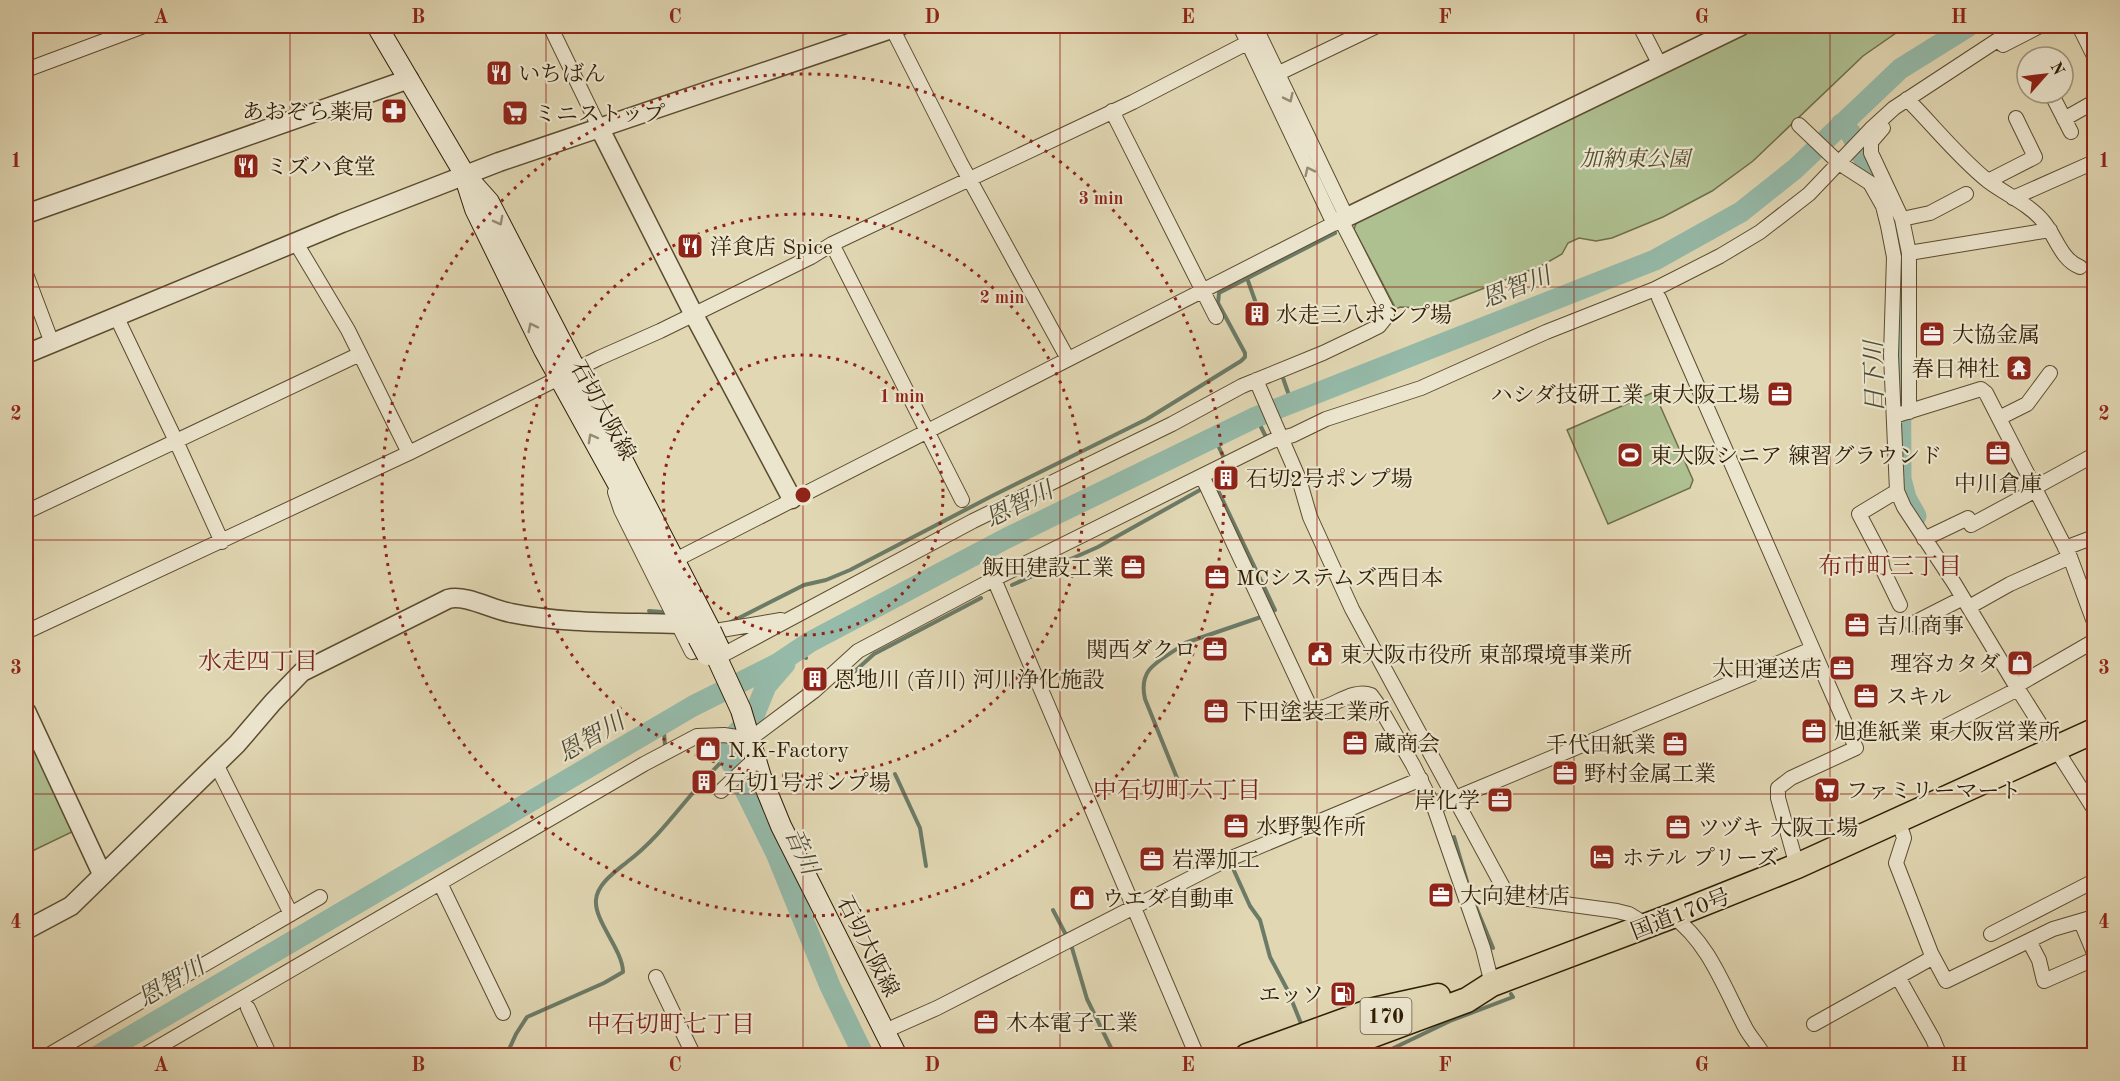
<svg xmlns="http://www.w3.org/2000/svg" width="2120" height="1081" font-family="'Old Standard TT','Noto Serif JP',serif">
	<rect width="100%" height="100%" fill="#e1d7b3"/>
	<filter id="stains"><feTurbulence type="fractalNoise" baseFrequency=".00333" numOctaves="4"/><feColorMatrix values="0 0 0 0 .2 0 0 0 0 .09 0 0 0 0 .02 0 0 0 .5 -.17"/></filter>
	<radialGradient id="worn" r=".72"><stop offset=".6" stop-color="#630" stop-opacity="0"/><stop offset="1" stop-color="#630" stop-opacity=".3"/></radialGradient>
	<path fill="#aebf90" stroke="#6e6e4a" stroke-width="1.5" d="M1759,26H1906L1863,56L1753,161L1712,191L1663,217L1612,238L1596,241L1579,238L1568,243L1562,254L1541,266L1446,303L1421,308L1400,307L1396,309L1354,229L1357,221Z
		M1654,392L1693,480L1690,488L1608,524L1567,430Z
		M26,726L74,831L26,854Z"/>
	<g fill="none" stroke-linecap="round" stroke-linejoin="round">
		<path stroke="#6c7b67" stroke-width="4" d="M1307,151L1337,212
			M2093,260L2094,259
			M1247,278L1263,323
			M1283,378L1292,404
			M1256,417L1266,437
			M1214,437L1224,458
			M1229,467L1232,473L1215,482V484L1275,610L1272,611
			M1012,585L1098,547L1200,490
			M649,611L662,612
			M729,623L804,585L826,580L850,570L990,497L1147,419L1241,361L1245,357V353L1218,303L1219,293L1335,233
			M800,648L806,658
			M854,672L874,654L981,598
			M665,746L664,732L666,723
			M733,766L736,756
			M895,774L920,828L926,866
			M693,782L699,787
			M1179,783L1145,699C1137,665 1164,660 1185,643L1261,617
			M1454,837L1471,895
			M1231,864L1250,906L1260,920L1270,957L1288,991L1302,1026
			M1476,907L1493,948
			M1053,910L1066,935
			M1072,948L1087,999L1115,1056
			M506,1056L516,1034L527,1017L604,983L623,972C623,950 594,921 596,900C597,884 616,871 627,862C667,832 691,788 728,756
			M1377,1056L1450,1021L1513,997L1511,994"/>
		<path stroke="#95baa9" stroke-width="21" d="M1841,124L1850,132L1888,206
			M1900,277L1901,479L1906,498L1916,516
			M785,664L766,686L755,713L734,736L730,741L728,756L776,853L830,986L864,1056
			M97,1056L693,706L777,664L810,642L1005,539L1256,417L1655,260L1741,212L1795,169L1900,69L1969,26"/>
		<g stroke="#5b4c2f" stroke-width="16">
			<path id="minor" d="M550,26L600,129
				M1240,26L1334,224
				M1255,26L1347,218
				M1640,26L1660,65
				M2079,26L2094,56
				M892,28L960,162L1068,359
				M2003,45L2040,26
				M26,70L144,26
				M1277,74L1377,26
				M2052,95L2071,132
				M1907,99C1934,126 1958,157 1988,181C2005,194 2029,204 2043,221C2056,236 2061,260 2080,267
				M1112,111L1216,317
				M2064,119L2094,102
				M1799,125L1839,163L1870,183L1883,206L1888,226L1894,257L1891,355L1897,491L1904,507L1954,583L2016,686L2094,809
				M1883,128L1871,142V153L1902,219L1909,253V412
				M1988,181L2035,157L2016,118
				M2013,198L2094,162
				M1902,219L1930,213L1966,194
				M296,243L348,330L409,453
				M832,244L962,500
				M1909,253L2050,230
				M26,274L52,343
				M1659,298L1856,748L1791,778L1778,788V798L1797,866
				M117,318L176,441L222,542
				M1256,380L1299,479L1310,517L1352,609L1504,889L1509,894L1520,898L1617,911L1629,914L1647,925
				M1894,416L1981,389L1986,393L2070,557L2094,622
				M1999,418L2027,404L2050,373
				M1202,476L1310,707C1326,715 1349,687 1371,695L1379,706L1413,765L1434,807L1483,948L1492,984
				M2034,488L2094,455
				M1897,491L1859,514L1880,554L1883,570L1900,605
				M615,492L621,510L692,652L708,643
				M26,512L360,354
				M1924,539L1968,518L1971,525L2036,490
				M2065,548L2094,537
				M683,556L1341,220L1386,308L1387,316L1379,326L1365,333L1323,353L1242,386L1172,424L973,521L717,658
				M994,579L1197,1056
				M1969,607L2010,584L2070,557
				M1912,624L1963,598
				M721,630L781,620
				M26,632L409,453L599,358L660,331L811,257L832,244L1133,102L1247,43
				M2016,686L2094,641
				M1946,726L2018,689
				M216,764L291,914
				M721,791L755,759
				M1434,807L1812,649
				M440,883L503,1013
				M1672,916C1709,942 1725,990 1746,1029C1751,1038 1759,1046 1764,1056
				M2081,922L2094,953
				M1991,934L2094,881
				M2029,941L2039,960L2044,981L2094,959
				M1931,953L1946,981L2053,929L2094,917
				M656,977L694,1056
				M1898,977L1933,1039L1940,1056
				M248,1008L270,1056
				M1814,1024L1930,959L1931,953L1896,863L1904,838L1898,820
				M885,1031L937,1008L1222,862L1421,779
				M47,1056L320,897
				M143,1056L644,764L697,736L724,735L750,739L814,691L858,651L994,579L1272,441L1293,435L1326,419L1421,388L1546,332L1655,289L1720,256L1760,232L1809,194L1871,129L1894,108L2019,26"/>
		</g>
		<g stroke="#5b4c2f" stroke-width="21">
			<path id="tertiary" d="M600,129L694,315L792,499
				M26,214L409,79
				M1341,220L1741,26
				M26,354L342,223L499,162L900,26
				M26,711L102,874
				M26,930L71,906L237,744L273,702L302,672L448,599C465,594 493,610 511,613C565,624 623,622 678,624"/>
		</g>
		<g stroke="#2e1d03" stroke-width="22">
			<path id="secondary" d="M377,26L465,175L489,202L711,631
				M466,181L475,209L544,350L635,515L698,638
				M719,648L717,658L741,710L761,777L781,826L897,1056"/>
		</g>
		<g stroke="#2e1d03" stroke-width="27">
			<path id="trunk" d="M1247,1056L1374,1010L1438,996
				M1281,1056L1331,1037
				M1316,1056L1467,1000L1492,984L1672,916L1797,866L2094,731"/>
		</g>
		<use href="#minor" stroke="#ece5ce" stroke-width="14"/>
		<use href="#tertiary" stroke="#ece5ce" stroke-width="18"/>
		<use href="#secondary" stroke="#ece5ce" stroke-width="20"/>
		<use href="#trunk" stroke="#e1d7b3" stroke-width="24"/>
		<g stroke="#2e1d03" stroke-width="22" stroke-linecap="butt">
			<path id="secondary-bridge" d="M711,631L719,648
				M698,638L707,655"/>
		</g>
		<use href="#secondary-bridge" stroke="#ece5ce" stroke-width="20"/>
	</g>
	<defs><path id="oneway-chevron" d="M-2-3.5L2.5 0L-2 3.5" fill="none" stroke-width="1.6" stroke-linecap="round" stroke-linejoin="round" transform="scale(1.5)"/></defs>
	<g stroke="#968b73">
		<use href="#oneway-chevron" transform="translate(1289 98) rotate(64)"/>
		<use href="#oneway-chevron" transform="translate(1309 171) rotate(-116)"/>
		<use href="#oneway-chevron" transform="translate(499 221) rotate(62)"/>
		<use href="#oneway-chevron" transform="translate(532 327) rotate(-117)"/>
		<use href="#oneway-chevron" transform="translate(592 438) rotate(-119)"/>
	</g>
	<path fill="none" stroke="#8f2418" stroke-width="1.5" stroke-opacity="0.55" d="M290,26V1056M546,26V1056M803,26V1056M1060,26V1056M1317,26V1056M1574,26V1056M1830,26V1056M26,287H2094M26,540H2094M26,794H2094"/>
	<g fill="none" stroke="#8f2418" stroke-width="3" stroke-dasharray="3 6">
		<circle cx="803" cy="495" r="140"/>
		<circle cx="803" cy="495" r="281"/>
		<circle cx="803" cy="495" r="421"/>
	</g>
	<defs>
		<g id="restaurant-square" transform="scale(1.35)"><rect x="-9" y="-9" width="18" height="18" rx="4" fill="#8f2418" stroke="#ece5ce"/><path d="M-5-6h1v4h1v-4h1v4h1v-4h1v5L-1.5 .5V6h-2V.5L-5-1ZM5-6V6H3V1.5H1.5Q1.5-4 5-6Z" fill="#fff"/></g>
		<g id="pharmacy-square" transform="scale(1.35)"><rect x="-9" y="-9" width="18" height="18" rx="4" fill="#8f2418" stroke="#ece5ce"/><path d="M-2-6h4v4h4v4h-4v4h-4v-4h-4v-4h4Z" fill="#fff"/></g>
		<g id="supermarket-square" transform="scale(1.35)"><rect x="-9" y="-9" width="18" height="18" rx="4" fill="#8f2418" stroke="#ece5ce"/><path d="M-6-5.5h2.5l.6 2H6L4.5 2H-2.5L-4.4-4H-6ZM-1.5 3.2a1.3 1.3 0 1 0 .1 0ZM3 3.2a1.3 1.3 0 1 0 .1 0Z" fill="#fff"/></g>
		<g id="building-square" transform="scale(1.35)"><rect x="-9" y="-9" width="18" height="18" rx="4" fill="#8f2418" stroke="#ece5ce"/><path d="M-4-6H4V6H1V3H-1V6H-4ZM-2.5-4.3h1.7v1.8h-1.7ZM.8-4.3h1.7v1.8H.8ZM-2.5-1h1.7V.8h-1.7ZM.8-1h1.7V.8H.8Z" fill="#fff"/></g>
		<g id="office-square" transform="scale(1.35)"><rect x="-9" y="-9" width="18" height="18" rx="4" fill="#8f2418" stroke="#ece5ce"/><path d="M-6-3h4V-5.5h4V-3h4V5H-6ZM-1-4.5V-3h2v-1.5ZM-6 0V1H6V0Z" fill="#fff"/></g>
		<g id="temple-square" transform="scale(1.35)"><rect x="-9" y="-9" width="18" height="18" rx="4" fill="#8f2418" stroke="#ece5ce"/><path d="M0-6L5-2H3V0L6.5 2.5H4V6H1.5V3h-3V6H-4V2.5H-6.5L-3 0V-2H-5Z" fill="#fff"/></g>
		<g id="stadium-square" transform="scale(1.35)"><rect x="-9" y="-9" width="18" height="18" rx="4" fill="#8f2418" stroke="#ece5ce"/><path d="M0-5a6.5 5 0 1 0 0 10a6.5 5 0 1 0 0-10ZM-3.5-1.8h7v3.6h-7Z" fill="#fff"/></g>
		<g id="civic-square" transform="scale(1.35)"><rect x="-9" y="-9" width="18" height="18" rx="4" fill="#8f2418" stroke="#ece5ce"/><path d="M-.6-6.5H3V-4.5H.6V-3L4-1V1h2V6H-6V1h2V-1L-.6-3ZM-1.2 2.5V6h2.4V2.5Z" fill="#fff"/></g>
		<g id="shop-square" transform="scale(1.35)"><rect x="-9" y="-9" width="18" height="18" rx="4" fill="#8f2418" stroke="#ece5ce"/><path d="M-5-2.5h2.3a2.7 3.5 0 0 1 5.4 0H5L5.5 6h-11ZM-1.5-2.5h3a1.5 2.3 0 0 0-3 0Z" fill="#fff"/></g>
		<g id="hotel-square" transform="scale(1.35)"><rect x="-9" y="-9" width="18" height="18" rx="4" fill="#8f2418" stroke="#ece5ce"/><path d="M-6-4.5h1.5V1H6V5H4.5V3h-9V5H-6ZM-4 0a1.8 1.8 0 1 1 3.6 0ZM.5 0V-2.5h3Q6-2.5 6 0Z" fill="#fff"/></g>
		<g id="fuel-square" transform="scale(1.35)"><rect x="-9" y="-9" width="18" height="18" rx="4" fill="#8f2418" stroke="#ece5ce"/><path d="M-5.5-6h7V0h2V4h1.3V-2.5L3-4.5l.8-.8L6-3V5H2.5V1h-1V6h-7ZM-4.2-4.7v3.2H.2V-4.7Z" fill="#fff"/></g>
	</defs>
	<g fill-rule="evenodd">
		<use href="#restaurant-square" x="499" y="73"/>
		<use href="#pharmacy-square" x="394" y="111"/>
		<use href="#supermarket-square" x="515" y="113"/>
		<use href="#restaurant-square" x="246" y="166"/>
		<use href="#restaurant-square" x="690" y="246"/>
		<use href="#building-square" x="1257" y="314"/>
		<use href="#office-square" x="1932" y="334"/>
		<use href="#temple-square" x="2019" y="368"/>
		<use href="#office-square" x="1780" y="394"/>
		<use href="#office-square" x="1998" y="453"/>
		<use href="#stadium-square" x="1630" y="455"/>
		<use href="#building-square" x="1226" y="478"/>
		<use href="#office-square" x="1133" y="567"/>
		<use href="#office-square" x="1217" y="577"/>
		<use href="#office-square" x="1857" y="625"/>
		<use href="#office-square" x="1215" y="649"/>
		<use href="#civic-square" x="1320" y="654"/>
		<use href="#shop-square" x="2020" y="663"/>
		<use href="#office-square" x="1842" y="668"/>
		<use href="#building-square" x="815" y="679"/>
		<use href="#office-square" x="1866" y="696"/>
		<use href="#office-square" x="1216" y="711"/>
		<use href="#office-square" x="1814" y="731"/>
		<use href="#office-square" x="1355" y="743"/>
		<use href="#office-square" x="1675" y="744"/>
		<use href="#shop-square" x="708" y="749"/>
		<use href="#office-square" x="1565" y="773"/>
		<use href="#building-square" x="704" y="782"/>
		<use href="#supermarket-square" x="1827" y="790"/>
		<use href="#office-square" x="1500" y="800"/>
		<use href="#office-square" x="1236" y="826"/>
		<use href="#office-square" x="1678" y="827"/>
		<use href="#hotel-square" x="1602" y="857"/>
		<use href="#office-square" x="1152" y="859"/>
		<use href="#office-square" x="1441" y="895"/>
		<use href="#shop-square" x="1082" y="898"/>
		<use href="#fuel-square" x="1343" y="994"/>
		<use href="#office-square" x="986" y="1022"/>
	</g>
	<g text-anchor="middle" stroke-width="4.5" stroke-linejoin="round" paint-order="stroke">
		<rect fill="#ece5ce" stroke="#675940" stroke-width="1.5" x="1360.5" y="998" width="51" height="36" rx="4.5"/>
		<g font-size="21" font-weight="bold" fill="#2e1d03">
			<text x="1386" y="1023">170</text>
		</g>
		<g font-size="22" fill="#2e1d03" stroke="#ece5ce" text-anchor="start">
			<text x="518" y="81">いちばん</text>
			<text x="374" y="119" text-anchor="end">あおぞら薬局</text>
			<text x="534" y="121">ミニストップ</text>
			<text x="266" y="174">ミズハ食堂</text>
			<text x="710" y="254">洋食店 Spice</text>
			<text x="1276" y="322">水走三八ポンプ場</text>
			<text x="1952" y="342">大協金属</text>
			<text x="2000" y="376" text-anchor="end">春日神社</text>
			<text x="1760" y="402" text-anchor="end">ハシダ技研工業 東大阪工場</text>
			<text x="1650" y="463">東大阪シニア 練習グラウンド</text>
			<text x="1246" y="486">石切2号ポンプ場</text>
			<text x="1998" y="491" text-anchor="middle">中川倉庫</text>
			<text x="1114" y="575" text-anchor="end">飯田建設工業</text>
			<text x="1236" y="585">MCシステムズ西日本</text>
			<text x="1876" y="633">吉川商事</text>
			<text x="1196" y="657" text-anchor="end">関西ダクロ</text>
			<text x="1340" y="662">東大阪市役所 東部環境事業所</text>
			<text x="2000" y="671" text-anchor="end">理容カタダ</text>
			<text x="1822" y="676" text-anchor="end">太田運送店</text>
			<text x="834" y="687">恩地川 (音川) 河川浄化施設</text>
			<text x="1886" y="704">スキル</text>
			<text x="1236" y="719">下田塗装工業所</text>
			<text x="1834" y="739">旭進紙業 東大阪営業所</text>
			<text x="1374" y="751">蔵商会</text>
			<text x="1656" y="752" text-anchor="end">千代田紙業</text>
			<text x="728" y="757">N.K-Factory</text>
			<text x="1584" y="781">野村金属工業</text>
			<text x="724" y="790">石切1号ポンプ場</text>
			<text x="1846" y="798">ファミリーマート</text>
			<text x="1480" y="808" text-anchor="end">岸化学</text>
			<text x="1256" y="834">水野製作所</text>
			<text x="1698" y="835">ツヅキ 大阪工場</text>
			<text x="1622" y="865">ホテル プリーズ</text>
			<text x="1172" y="867">岩澤加工</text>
			<text x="1460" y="903">大向建材店</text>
			<text x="1102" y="906">ウエダ自動車</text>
			<text x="1324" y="1002" text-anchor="end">エッソ</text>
			<text x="1006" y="1030">木本電子工業</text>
		</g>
		<g font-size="22" font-style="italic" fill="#544e2d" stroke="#ece5ce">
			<text x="1635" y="166">加納東公園</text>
		</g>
		<g font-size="22" fill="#2e1d03" stroke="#ece5ce">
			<text transform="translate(604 410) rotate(61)" y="8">石切大阪線</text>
			<text transform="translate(1680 913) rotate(-21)" y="8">国道170号</text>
			<text transform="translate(869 946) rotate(63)" y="8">石切大阪線</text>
		</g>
		<g font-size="24" font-style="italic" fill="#4d4c35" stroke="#ece5ce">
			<text transform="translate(1516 287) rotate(-21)" y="8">恩智川</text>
			<text transform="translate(1874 377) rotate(-91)" y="8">日下川</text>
			<text transform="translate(1019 504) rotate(-26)" y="8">恩智川</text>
			<text transform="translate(591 737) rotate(-30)" y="8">恩智川</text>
			<text transform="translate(802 851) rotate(66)" y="8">音川</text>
			<text transform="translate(171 982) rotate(-30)" y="8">恩智川</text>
		</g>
		<g font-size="24" fill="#7a1f14" stroke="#ece5ce">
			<text x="1890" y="574">布市町三丁目</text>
			<text x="258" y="669">水走四丁目</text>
			<text x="1177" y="798">中石切町六丁目</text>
			<text x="671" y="1032">中石切町七丁目</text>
		</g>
	</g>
	<circle cx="803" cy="495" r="9" fill="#8f2418" stroke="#ece5ce" stroke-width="3"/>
	<g font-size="18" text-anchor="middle" font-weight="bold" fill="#8f2418" stroke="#ece5ce" stroke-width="4.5" stroke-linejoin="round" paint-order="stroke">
		<text x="1101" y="204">3 min</text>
		<text x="1002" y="303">2 min</text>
		<text x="902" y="402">1 min</text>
	</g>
	<rect width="2120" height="1081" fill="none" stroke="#e1d7b3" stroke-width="66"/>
	<g transform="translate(2045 75) rotate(62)"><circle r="28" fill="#ece5ce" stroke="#a0957d" stroke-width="1.5"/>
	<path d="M0-4.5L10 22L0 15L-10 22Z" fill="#8f2418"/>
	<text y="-9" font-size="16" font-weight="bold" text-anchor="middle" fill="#2e1d03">N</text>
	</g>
	<rect x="33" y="33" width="2054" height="1015" fill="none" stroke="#8f2418" stroke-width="2"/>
	<g font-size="20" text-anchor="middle" font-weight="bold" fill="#8f2418">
		<text x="161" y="23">A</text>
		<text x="418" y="23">B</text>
		<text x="675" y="23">C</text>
		<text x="932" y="23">D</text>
		<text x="1188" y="23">E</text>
		<text x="1445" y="23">F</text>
		<text x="1702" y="23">G</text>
		<text x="1959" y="23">H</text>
		<text x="16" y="167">1</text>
		<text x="2104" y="167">1</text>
		<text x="16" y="420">2</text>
		<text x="2104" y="420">2</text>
		<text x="16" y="674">3</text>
		<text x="2104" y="674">3</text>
		<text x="16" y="928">4</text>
		<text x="2104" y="928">4</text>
		<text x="161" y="1071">A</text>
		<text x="418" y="1071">B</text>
		<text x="675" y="1071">C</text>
		<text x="932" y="1071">D</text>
		<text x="1188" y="1071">E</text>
		<text x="1445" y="1071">F</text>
		<text x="1702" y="1071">G</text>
		<text x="1959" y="1071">H</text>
	</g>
	<rect width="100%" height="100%" filter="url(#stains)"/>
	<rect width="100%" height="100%" fill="url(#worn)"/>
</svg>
